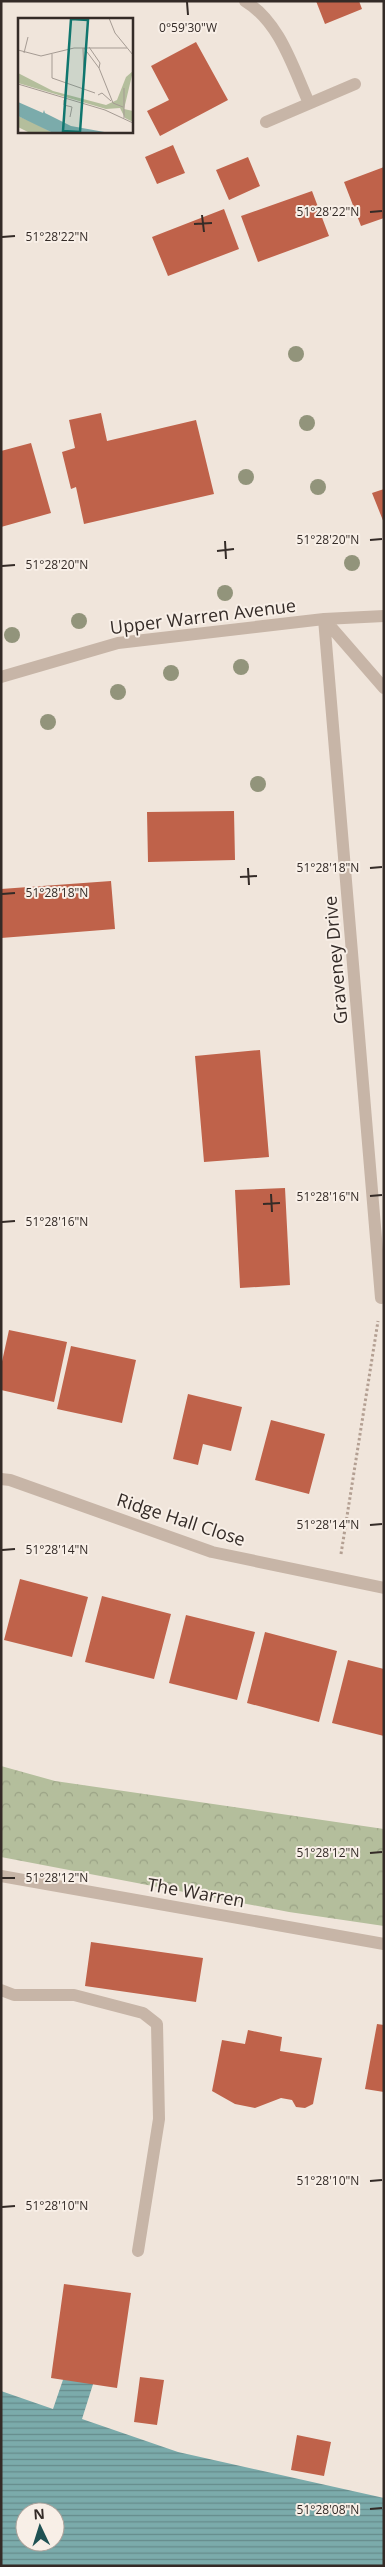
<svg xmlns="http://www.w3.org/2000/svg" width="385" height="2567" font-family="'Open Sans',sans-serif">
	<defs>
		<pattern id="forest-crowns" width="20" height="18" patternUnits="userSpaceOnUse" patternTransform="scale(1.25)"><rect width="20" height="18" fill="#b4be9c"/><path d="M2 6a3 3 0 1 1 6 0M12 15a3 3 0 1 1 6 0" fill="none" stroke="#9ba386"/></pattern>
		<pattern id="water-rules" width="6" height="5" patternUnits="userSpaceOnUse" patternTransform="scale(1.25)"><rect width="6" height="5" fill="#7babab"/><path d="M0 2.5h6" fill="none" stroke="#668b8b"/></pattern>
	</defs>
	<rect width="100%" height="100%" fill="#f0e5db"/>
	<path fill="url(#forest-crowns)" d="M1,1766L55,1781L384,1829V1926L289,1912L1,1857Z"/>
	<path fill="url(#water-rules)" fill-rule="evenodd" d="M66,2371L94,2381L82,2419L178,2452L384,2498V2566H1V2391L53,2409ZM25,2512H55V2542H25Z"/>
	<path fill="#bf624a" d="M316,1H359L362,9L325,24Z
		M196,42L228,100L160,136L147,111L169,100L151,66Z
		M173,145L185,173L157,184L145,157Z
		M248,157L260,186L229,200L216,170Z
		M384,167V218L361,226L344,182Z
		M312,191L329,236L258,262L241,216Z
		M224,209L239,249L168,276L152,237Z
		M101,413L107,441L196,420L214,494L84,524L76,487L71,489L62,452L75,448L69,420Z
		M31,443L51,513L1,527V451Z
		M384,489V523L372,493Z
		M234,811L235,860L148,862L147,812Z
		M111,881L115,929L1,938V889Z
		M260,1050L269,1157L204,1162L195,1056Z
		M285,1188L290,1285L240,1288L235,1190Z
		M9,1330L67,1342L54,1402L1,1390V1366Z
		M71,1346L136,1360L122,1423L57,1409Z
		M188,1394L242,1407L231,1451L203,1444L198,1465L173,1459Z
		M271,1420L325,1434L309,1494L255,1480Z
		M20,1579L88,1597L72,1657L4,1640Z
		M102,1596L171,1614L154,1679L85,1662Z
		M186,1615L255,1632L237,1700L169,1683Z
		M265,1632L337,1651L319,1722L247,1703Z
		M348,1660L384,1669V1736L332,1723Z
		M91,1942L203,1958L196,2002L85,1986Z
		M377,2024L384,2025V2092L365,2089Z
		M248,2030L282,2037L280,2051L322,2058L313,2104L305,2108L296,2107L292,2100L281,2098L255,2108L235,2104L212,2091L222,2040L245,2044Z
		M64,2284L131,2293L117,2388L51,2378Z
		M140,2377L164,2380L157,2425L134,2422Z
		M297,2435L331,2442L324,2476L291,2470Z"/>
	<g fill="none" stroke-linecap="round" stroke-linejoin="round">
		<path stroke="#b39f92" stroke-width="3" stroke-dasharray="2.5 2.5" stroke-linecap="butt" d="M341,1554L378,1321"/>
		<path stroke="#c7b5a7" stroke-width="12" d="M1,1990L14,1995H74L143,2013L157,2024L159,2119L138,2251"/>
		<path stroke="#c7b5a7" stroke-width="12" d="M245,1C280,22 293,68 309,103
			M266,122L355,84
			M324,619L381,1298
			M324,619L384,688
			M1,677L118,643L324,619L384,616
			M1,1479L10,1480L212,1552L384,1588
			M1,1876L384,1944"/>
	</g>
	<g fill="#92947b">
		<circle cx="296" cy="354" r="8"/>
		<circle cx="307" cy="423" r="8"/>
		<circle cx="246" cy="477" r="8"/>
		<circle cx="318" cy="487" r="8"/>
		<circle cx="352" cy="563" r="8"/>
		<circle cx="225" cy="593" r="8"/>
		<circle cx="79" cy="621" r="8"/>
		<circle cx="12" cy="635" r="8"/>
		<circle cx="241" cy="667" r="8"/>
		<circle cx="171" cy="673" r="8"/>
		<circle cx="118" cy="692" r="8"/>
		<circle cx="48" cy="722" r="8"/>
		<circle cx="258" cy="784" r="8"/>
	</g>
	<path fill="none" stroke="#342b27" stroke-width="2" d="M187,2L188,15M370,212L382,211M202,215L204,232M194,224L212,223M2,237L15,236M370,540L382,539M225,541L226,559M217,551L234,549M2,566L15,565M248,868L249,885M370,868L382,867M240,877L257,876M2,894L15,893M271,1194L272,1212M370,1196L382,1195M263,1204L280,1203M2,1222L15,1221M370,1525L382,1524M2,1550L15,1549M370,1853L382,1852M2,1878H15M370,2181L382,2180M2,2207L15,2206M370,2509L382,2508"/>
	<g text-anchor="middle" stroke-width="4" stroke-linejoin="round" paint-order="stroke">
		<g font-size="18" fill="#342b27" stroke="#f8efe7">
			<text transform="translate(203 617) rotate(-7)" y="6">Upper Warren Avenue</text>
			<text transform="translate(336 960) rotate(-95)" y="6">Graveney Drive</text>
			<text transform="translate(181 1520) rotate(18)" y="6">Ridge Hall Close</text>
			<text transform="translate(196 1893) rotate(10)" y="6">The Warren</text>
		</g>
	</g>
	<g transform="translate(18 18)">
		<rect width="115" height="115" fill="#f0e5db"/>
		<path d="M115,53L106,91L115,93V104L107,100L102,90L88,91L0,65V55L35,73L88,87L99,82L108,59Z" fill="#b4be9c"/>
		<path d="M0,98L12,103L35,115H12L0,109Z" fill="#b4be9c"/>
		<path d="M0,84L25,95L26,92L27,95L53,108L92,115H35L0,98Z" fill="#7babab"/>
		<path fill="none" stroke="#a59b93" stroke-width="1" d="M91,0L97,15L115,37M71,29L82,45L81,50M65,30L66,59M66,30L81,50L95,85L105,89M0,32L23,38L56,30H109M6,35L10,19M34,36V60L77,75M0,66L87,92L115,105M80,77L84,75L93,83M46,82V87L54,89L52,99M106,100V70"/>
		<path fill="#0f766e" fill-opacity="0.15" stroke="#0f766e" stroke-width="2.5" d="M53,1L70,2L62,114L45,113Z"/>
		<rect width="115" height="115" fill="none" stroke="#342b27" stroke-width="2.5"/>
	</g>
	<g font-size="12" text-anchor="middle" fill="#342b27" stroke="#f8efe7" stroke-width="4" stroke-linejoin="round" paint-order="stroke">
		<text x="188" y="32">0°59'30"W</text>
		<text x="328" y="216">51°28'22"N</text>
		<text x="57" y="241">51°28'22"N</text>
		<text x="328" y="544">51°28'20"N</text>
		<text x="57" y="569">51°28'20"N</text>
		<text x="328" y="872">51°28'18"N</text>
		<text x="57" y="897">51°28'18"N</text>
		<text x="328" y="1201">51°28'16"N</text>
		<text x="57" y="1226">51°28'16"N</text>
		<text x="328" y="1529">51°28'14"N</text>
		<text x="57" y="1554">51°28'14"N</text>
		<text x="328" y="1857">51°28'12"N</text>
		<text x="57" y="1882">51°28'12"N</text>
		<text x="328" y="2185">51°28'10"N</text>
		<text x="57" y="2210">51°28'10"N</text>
		<text x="328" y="2514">51°28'08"N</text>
	</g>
	<rect width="385" height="2567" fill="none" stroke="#342b27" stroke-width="5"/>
	<g transform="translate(40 2527) rotate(356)"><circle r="24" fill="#f8efe7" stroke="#aaa19a"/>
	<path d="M0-4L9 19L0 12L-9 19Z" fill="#1f5153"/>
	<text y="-8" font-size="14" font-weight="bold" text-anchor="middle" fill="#342b27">N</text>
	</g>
</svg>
